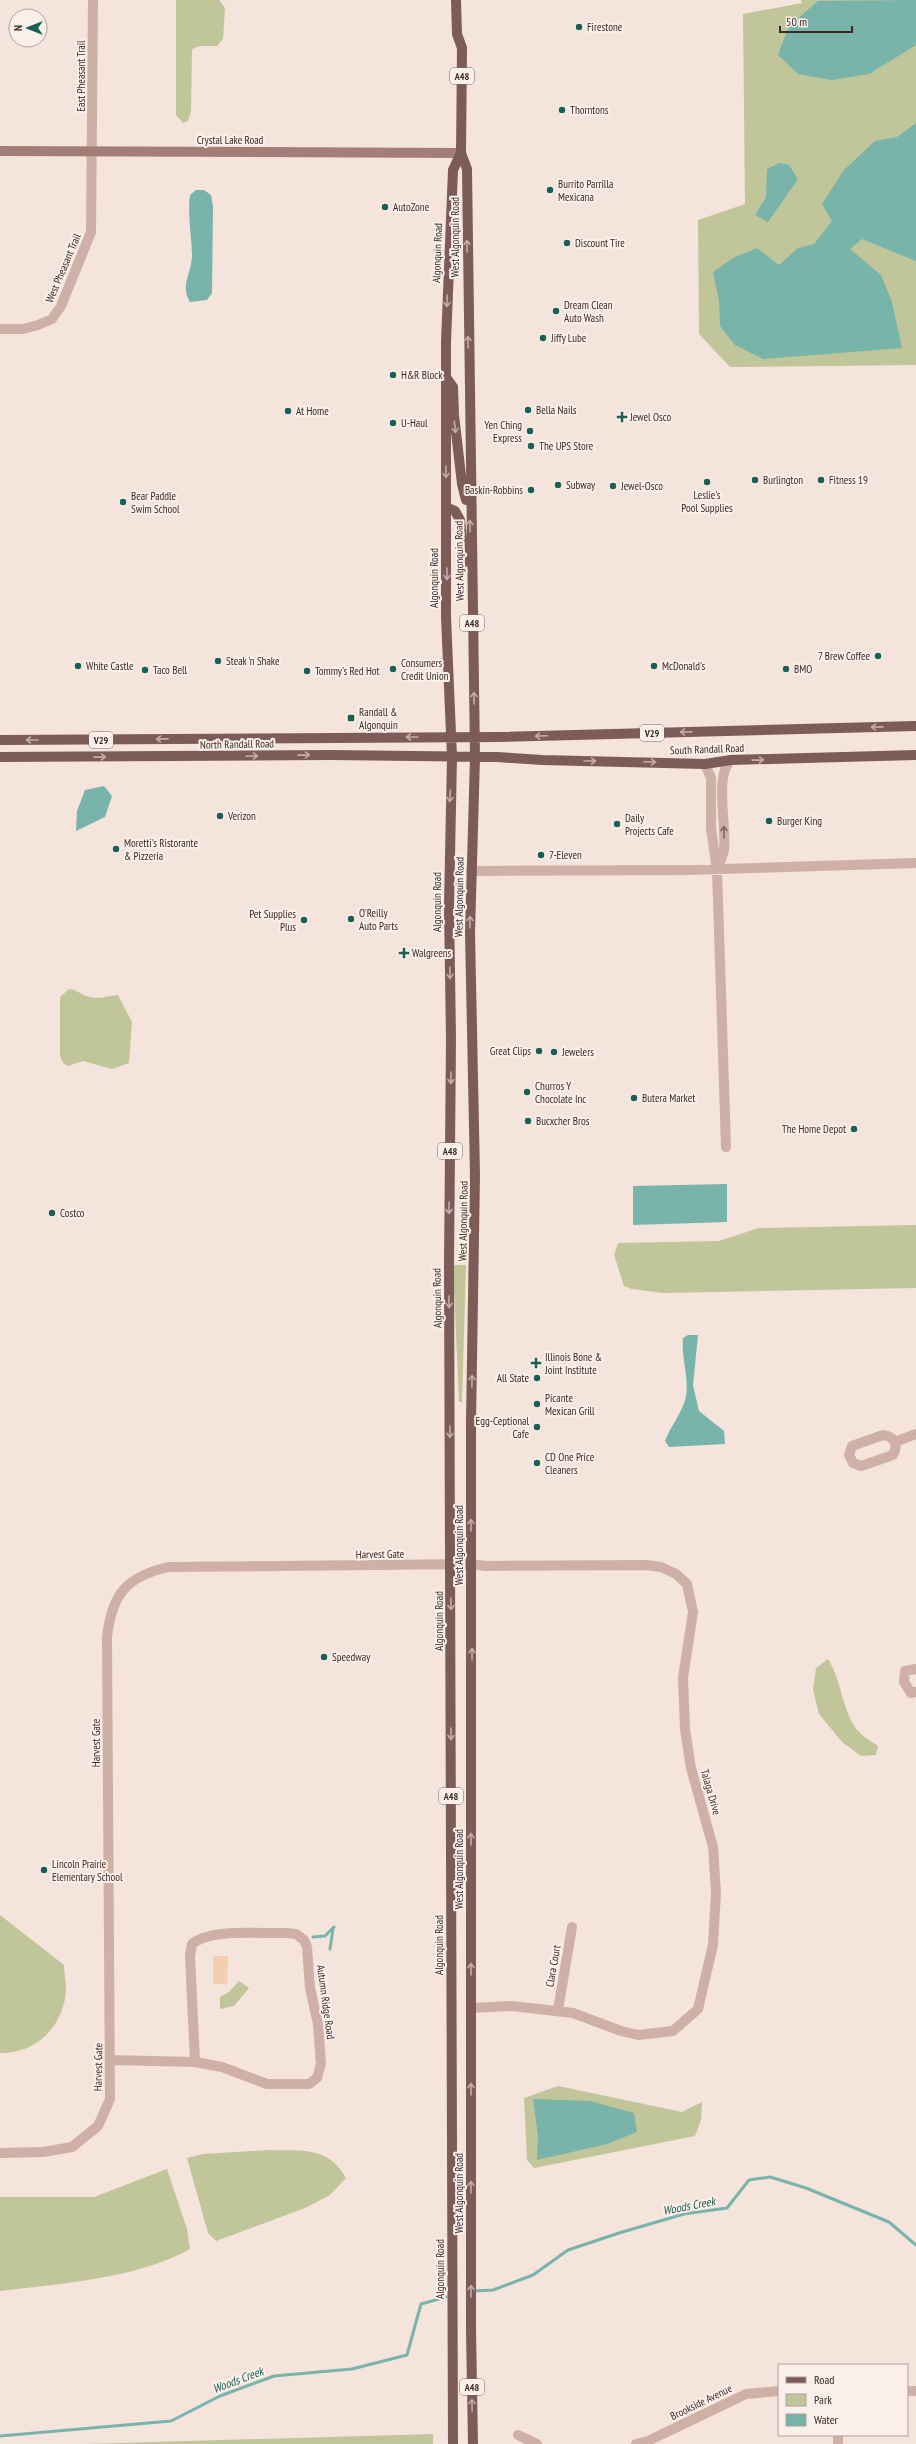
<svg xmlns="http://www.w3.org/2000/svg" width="916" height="2444" font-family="'PT Sans Narrow',sans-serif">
	<rect width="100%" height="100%" fill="#f4e4dc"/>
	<path fill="#c0c59a" d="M176,0H219L225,8L223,39L217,46H200L192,49L191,111L188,121L183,123L176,115Z
		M801,0H916V365L730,367L699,334L698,220L745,204L743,14L802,3Z
		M69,989C77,990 79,993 86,996C96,1000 109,996 118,995L132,1022L129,1063L112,1069L83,1061L68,1066L63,1063L60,1056V997Z
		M916,1225V1288L664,1293L632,1289L624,1286L614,1255L618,1243L719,1241L759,1228Z
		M453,1265H466L462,1402H459Z
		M828,1659C842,1680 843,1717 860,1733C865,1738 872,1742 878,1746L876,1755L861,1756L842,1742L819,1714L813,1690L816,1668Z
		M0,1915L64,1965C64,1973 66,1982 66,1990C64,2026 36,2054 0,2053Z
		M239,1981L249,1988L234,2006L220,2009V1997L229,1992Z
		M558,2086L682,2112L702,2102L701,2120L695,2136L534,2168L527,2160L524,2098Z
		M270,2150C302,2151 328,2146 346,2178L330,2195L305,2208L216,2241L208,2233L187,2158L203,2154Z
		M167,2169L187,2229L190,2249C139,2278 59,2284 0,2291V2197H94Z
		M433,2434V2444H85Z"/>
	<path fill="#f3ceb0" d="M213,1956H228L227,1984H213Z"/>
	<path fill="#78b4aa" d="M916,0V45L869,74L832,80L798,74L778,55L789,26L818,1Z
		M916,123V261L862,239L850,249L881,275L892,302L902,348L763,359L735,345L720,326L719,301L713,272L733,258L757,248L779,265L798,248L814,244L832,221L822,204L844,170L875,141L897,137Z
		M779,163L789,165L798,179L768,222L755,215L766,197L767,169Z
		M196,190H204L211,195L213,206L212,293L207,300L190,302C180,285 191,274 192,257C192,236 187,216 190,195Z
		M104,786L112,796L105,817L76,831L77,811L85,790Z
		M727,1184V1222L633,1225V1186Z
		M688,1335H698L693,1385L699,1411L724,1431L725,1444L669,1447L665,1441C670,1427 683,1412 686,1396C689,1377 681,1357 683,1338Z
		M533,2099L590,2101L634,2113L637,2132L607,2144L537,2160L538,2136Z"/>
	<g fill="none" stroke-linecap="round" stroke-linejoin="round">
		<path stroke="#78b4aa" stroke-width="3" d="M313,1937L325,1936L334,1927
			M330,1949L333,1929
			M474,2291L493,2290L533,2275L568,2250L619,2233L684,2214L727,2208L749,2180L770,2177L806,2188L889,2222L916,2245
			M0,2436L171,2421L220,2396L274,2376L352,2369L407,2355L421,2304L446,2297"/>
		<path stroke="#ceb0a6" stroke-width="10" d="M0,329H23L38,325L52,319L61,306L91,232L93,0
			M705,764L711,778V828L717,870L726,1147
			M718,868C720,862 723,856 724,850C727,828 714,775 731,760
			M471,871L689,870L916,863
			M883,1435C894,1436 899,1445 893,1455L861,1466L853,1463L849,1455L852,1446Z
			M895,1442L916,1434
			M916,1669L905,1671L904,1682L911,1693L916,1692
			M558,2010L572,1927
			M110,2060L195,2062L222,2067L267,2084H309L317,2078L321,2064L318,2024L310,1988L307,1947L304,1940L296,1934L286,1933C261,1934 211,1928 192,1944L190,1956L195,2062
			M0,2153L43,2152L72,2147L98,2126L110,2099L107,1637C112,1594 126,1577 168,1567L471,1564L485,1566L646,1565L661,1567L676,1574L687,1584L693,1612L683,1678L685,1729L691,1768L713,1847L716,1893L713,1945L698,2009L673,2031L638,2035L621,2031L573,2013L512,2006L471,2008
			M907,2391H916
			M518,2435L537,2444
			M838,2435V2444
			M636,2444L648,2441L746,2394L779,2391"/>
		<path stroke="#a27e77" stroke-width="10" d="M0,151L461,153"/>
		<path stroke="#7d5c58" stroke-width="10" d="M456,0L457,34L462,48L461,153L467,169L475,757L470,933L475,1175L471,1422V2330L473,2444
			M446,377L453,387L454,415L462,484L466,500
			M446,507L455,511L460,520L465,562
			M0,740L497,737L916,726
			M0,757L330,755L497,757L542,760L705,764L731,760L916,755
			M453,2444L449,1263L451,1039L449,906L452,757L446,617V342L453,170L461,153"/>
	</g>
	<defs><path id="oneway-shaft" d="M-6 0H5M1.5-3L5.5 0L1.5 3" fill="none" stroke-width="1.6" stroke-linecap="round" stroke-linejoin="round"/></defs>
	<g stroke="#c2ada8">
		<use href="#oneway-shaft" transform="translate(467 246) rotate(-90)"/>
		<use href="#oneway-shaft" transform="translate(447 301) rotate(92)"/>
		<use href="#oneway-shaft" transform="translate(468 342) rotate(-91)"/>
		<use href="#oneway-shaft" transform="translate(455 427) rotate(83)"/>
		<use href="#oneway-shaft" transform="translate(446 472) rotate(90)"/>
		<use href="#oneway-shaft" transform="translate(470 526) rotate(-91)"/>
		<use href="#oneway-shaft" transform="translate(447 574) rotate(89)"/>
		<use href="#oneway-shaft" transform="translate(474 698) rotate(-91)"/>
		<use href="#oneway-shaft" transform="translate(877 727) rotate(179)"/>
		<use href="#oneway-shaft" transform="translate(686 732) rotate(178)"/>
		<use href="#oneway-shaft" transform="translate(541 736) rotate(178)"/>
		<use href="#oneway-shaft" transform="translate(412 737) rotate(-180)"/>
		<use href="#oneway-shaft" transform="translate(162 739) rotate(179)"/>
		<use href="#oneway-shaft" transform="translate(32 740) rotate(180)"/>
		<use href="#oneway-shaft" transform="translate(304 755) rotate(-1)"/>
		<use href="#oneway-shaft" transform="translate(252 756) rotate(-2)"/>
		<use href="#oneway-shaft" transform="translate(100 757) rotate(-1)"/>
		<use href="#oneway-shaft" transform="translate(758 760) rotate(-1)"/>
		<use href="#oneway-shaft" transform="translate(590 761)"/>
		<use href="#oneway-shaft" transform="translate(650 762) rotate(2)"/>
		<use href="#oneway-shaft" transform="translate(450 796) rotate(93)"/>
		<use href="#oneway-shaft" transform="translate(470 922) rotate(-89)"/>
		<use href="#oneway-shaft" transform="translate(450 973) rotate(89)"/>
		<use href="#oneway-shaft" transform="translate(451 1078) rotate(91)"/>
		<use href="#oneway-shaft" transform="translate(449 1208) rotate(90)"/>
		<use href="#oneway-shaft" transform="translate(449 1302) rotate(89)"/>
		<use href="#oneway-shaft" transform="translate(472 1381) rotate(-89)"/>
		<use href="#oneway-shaft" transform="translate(450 1432) rotate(90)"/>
		<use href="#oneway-shaft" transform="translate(471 1525) rotate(-90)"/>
		<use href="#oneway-shaft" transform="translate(451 1604) rotate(90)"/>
		<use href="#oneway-shaft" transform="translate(472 1654) rotate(-90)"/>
		<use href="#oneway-shaft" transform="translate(451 1734) rotate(90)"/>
		<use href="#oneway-shaft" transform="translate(471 1839) rotate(-90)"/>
		<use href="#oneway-shaft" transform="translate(471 1969) rotate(-90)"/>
		<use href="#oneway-shaft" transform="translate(471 2089) rotate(-90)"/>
		<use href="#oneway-shaft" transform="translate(471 2187) rotate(-90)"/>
		<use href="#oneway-shaft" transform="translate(471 2291) rotate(-90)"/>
		<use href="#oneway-shaft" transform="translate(472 2405) rotate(-91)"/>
	</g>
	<use stroke="#7c6661" href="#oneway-shaft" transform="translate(724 832) rotate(-91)"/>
	<g fill="#195f55" stroke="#fbefe9" stroke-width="1.5">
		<circle cx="579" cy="27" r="4"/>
		<circle cx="562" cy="110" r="4"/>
		<circle cx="550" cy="190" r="4"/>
		<circle cx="385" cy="207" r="4"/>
		<circle cx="567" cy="243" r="4"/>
		<circle cx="556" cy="311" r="4"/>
		<circle cx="543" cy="338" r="4"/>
		<circle cx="393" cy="375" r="4"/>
		<circle cx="528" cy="410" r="4"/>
		<circle cx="288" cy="411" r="4"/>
		<path d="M620 411h4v4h4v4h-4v4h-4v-4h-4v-4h4z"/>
		<circle cx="393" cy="423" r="4"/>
		<circle cx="530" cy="431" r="4"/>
		<circle cx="531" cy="446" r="4"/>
		<circle cx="755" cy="480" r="4"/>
		<circle cx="821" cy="480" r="4"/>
		<circle cx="707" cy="482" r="4"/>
		<circle cx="558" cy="485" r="4"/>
		<circle cx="613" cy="486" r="4"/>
		<circle cx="531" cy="490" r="4"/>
		<circle cx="123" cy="502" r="4"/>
		<circle cx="878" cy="656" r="4"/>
		<circle cx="218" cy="661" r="4"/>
		<circle cx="78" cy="666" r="4"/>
		<circle cx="654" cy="666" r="4"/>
		<circle cx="393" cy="669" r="4"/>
		<circle cx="786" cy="669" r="4"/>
		<circle cx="145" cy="670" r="4"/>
		<circle cx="307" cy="671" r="4"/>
		<rect x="347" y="714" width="8" height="8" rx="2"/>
		<circle cx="220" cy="816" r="4"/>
		<circle cx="769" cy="821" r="4"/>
		<circle cx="617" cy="824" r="4"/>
		<circle cx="116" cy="849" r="4"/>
		<circle cx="541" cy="855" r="4"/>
		<circle cx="351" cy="919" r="4"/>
		<circle cx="304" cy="920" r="4"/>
		<path d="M402 947h4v4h4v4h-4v4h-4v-4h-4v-4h4z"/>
		<circle cx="539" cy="1051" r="4"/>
		<circle cx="554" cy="1052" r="4"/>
		<circle cx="527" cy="1092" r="4"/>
		<circle cx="634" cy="1098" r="4"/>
		<circle cx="528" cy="1121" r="4"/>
		<circle cx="854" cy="1129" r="4"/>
		<circle cx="52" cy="1213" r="4"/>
		<path d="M534 1357h4v4h4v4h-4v4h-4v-4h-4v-4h4z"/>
		<circle cx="537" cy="1378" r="4"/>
		<circle cx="537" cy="1404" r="4"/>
		<circle cx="537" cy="1427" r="4"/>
		<circle cx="537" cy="1463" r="4"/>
		<circle cx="324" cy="1657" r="4"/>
		<circle cx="44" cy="1870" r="4"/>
	</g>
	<g text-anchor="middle" stroke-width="4" stroke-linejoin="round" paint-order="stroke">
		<g fill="#fbefe9" stroke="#736562" stroke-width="1">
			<rect x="450" y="68" width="24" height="16" rx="3"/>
			<rect x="460" y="615" width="24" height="16" rx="3"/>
			<rect x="640" y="725" width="24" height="16" rx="3"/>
			<rect x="89" y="732" width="24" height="16" rx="3"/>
			<rect x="438" y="1143" width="24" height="16" rx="3"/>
			<rect x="439" y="1788" width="24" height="16" rx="3"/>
			<rect x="460" y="2379" width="24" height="16" rx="3"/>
		</g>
		<g font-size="10" font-weight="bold" fill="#392a28">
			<text x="462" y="80">A48</text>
			<text x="472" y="627">A48</text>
			<text x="652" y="737">V29</text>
			<text x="101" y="744">V29</text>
			<text x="450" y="1155">A48</text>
			<text x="451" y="1800">A48</text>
			<text x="472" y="2391">A48</text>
		</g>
		<g font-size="11" fill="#392a28" stroke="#fbefe9" text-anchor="start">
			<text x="587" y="31">Firestone</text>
			<text x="570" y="114">Thorntons</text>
			<text x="558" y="188">Burrito Parrilla<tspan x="558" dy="13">Mexicana</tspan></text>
			<text x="393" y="211">AutoZone</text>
			<text x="575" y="247">Discount Tire</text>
			<text x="564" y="309">Dream Clean<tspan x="564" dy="13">Auto Wash</tspan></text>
			<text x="551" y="342">Jiffy Lube</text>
			<text x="401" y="379">H&amp;R Block</text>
			<text x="536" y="414">Bella Nails</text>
			<text x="296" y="415">At Home</text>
			<text x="630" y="421">Jewel Osco</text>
			<text x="401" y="427">U-Haul</text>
			<text x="522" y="429" text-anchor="end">Yen Ching<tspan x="522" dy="13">Express</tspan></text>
			<text x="539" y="450">The UPS Store</text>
			<text x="763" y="484">Burlington</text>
			<text x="829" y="484">Fitness 19</text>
			<text x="566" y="489">Subway</text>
			<text x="621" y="490">Jewel-Osco</text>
			<text x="523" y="494" text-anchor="end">Baskin-Robbins</text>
			<text x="707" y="499" text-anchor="middle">Leslie's<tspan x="707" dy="13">Pool Supplies</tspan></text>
			<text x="131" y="500">Bear Paddle<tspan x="131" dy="13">Swim School</tspan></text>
			<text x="870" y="660" text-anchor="end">7 Brew Coffee</text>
			<text x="226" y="665">Steak 'n Shake</text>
			<text x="401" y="667">Consumers<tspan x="401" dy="13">Credit Union</tspan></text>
			<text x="86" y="670">White Castle</text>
			<text x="662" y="670">McDonald's</text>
			<text x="794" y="673">BMO</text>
			<text x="153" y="674">Taco Bell</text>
			<text x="315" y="675">Tommy's Red Hot</text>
			<text x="359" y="716">Randall &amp;<tspan x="359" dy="13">Algonquin</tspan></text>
			<text x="228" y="820">Verizon</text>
			<text x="625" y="822">Daily<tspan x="625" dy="13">Projects Cafe</tspan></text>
			<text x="777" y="825">Burger King</text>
			<text x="124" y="847">Moretti's Ristorante<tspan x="124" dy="13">&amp; Pizzeria</tspan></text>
			<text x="549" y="859">7-Eleven</text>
			<text x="359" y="917">O'Reilly<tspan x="359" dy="13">Auto Parts</tspan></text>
			<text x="296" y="918" text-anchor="end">Pet Supplies<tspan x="296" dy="13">Plus</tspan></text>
			<text x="412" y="957">Walgreens</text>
			<text x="531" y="1055" text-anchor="end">Great Clips</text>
			<text x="562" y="1056">Jewelers</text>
			<text x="535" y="1090">Churros Y<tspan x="535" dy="13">Chocolate Inc</tspan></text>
			<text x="642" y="1102">Butera Market</text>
			<text x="536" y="1125">Bucxcher Bros</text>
			<text x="846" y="1133" text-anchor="end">The Home Depot</text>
			<text x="60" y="1217">Costco</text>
			<text x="545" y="1361">Illinois Bone &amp;<tspan x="545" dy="13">Joint Institute</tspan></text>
			<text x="529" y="1382" text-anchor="end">All State</text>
			<text x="545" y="1402">Picante<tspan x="545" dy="13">Mexican Grill</tspan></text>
			<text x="529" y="1425" text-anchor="end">Egg-Ceptional<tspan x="529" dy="13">Cafe</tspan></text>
			<text x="545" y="1461">CD One Price<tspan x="545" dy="13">Cleaners</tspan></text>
			<text x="332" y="1661">Speedway</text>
			<text x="52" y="1868">Lincoln Prairie<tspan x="52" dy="13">Elementary School</tspan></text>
		</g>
		<g font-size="11" fill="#392a28" stroke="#fbefe9">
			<text transform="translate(81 76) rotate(-90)" y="4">East Pheasant Trail</text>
			<text x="230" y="144">Crystal Lake Road</text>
			<text transform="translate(455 237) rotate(-90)" y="4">West Algonquin Road</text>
			<text transform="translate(437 253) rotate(-88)" y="4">Algonquin Road</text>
			<text transform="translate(63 268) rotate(-67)" y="4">West Pheasant Trail</text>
			<text transform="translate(459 561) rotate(-91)" y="4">West Algonquin Road</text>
			<text transform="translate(434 578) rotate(-90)" y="4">Algonquin Road</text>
			<text transform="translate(237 744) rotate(-1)" y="4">North Randall Road</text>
			<text transform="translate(707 749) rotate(-2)" y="4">South Randall Road</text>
			<text transform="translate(459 897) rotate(-89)" y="4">West Algonquin Road</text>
			<text transform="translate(437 902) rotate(-90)" y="4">Algonquin Road</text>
			<text transform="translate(463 1221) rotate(-89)" y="4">West Algonquin Road</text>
			<text transform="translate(437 1298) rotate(-91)" y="4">Algonquin Road</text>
			<text transform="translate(459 1545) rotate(-90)" y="4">West Algonquin Road</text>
			<text transform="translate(380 1554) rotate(-1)" y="4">Harvest Gate</text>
			<text transform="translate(439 1621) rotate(-90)" y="4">Algonquin Road</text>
			<text transform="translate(96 1743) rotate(-90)" y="4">Harvest Gate</text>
			<text transform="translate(711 1792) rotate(74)" y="4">Talaga Drive</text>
			<text transform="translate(459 1869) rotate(-90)" y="4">West Algonquin Road</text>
			<text transform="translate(439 1945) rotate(-90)" y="4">Algonquin Road</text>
			<text transform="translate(553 1966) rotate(-80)" y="4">Clara Court</text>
			<text transform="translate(326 2002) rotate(82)" y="4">Autumn Ridge Road</text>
			<text transform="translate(98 2067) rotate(-89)" y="4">Harvest Gate</text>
			<text transform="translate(459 2193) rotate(-90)" y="4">West Algonquin Road</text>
			<text transform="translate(440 2269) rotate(-90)" y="4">Algonquin Road</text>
			<text transform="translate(701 2402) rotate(-26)" y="4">Brookside Avenue</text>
		</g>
		<g font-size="12" font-style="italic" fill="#195f55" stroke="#fbefe9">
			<text transform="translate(689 2206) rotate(-11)" y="4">Woods Creek</text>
			<text transform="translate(238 2380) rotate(-21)" y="4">Woods Creek</text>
		</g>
	</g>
	<rect x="778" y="2364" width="130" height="72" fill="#fbefe9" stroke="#ada09c"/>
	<rect x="786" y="2377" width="20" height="6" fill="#7d5c58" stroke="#ada09c"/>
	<text x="814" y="2384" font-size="12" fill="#392a28">Road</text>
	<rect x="786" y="2394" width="20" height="12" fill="#c0c59a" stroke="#ada09c"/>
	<text x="814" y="2404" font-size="12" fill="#392a28">Park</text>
	<rect x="786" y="2414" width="20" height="12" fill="#78b4aa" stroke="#ada09c"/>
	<text x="814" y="2424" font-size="12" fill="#392a28">Water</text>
	<g transform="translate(28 28) rotate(270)"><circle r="19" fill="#fbefe9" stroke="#ada09c"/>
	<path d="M0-3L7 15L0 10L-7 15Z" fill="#195f55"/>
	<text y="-6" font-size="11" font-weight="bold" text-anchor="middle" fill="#392a28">N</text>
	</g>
	<path d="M780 26v6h72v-6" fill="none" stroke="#392a28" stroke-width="2"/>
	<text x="786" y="26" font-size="12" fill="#392a28" stroke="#fbefe9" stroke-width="3" paint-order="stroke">50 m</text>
</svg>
